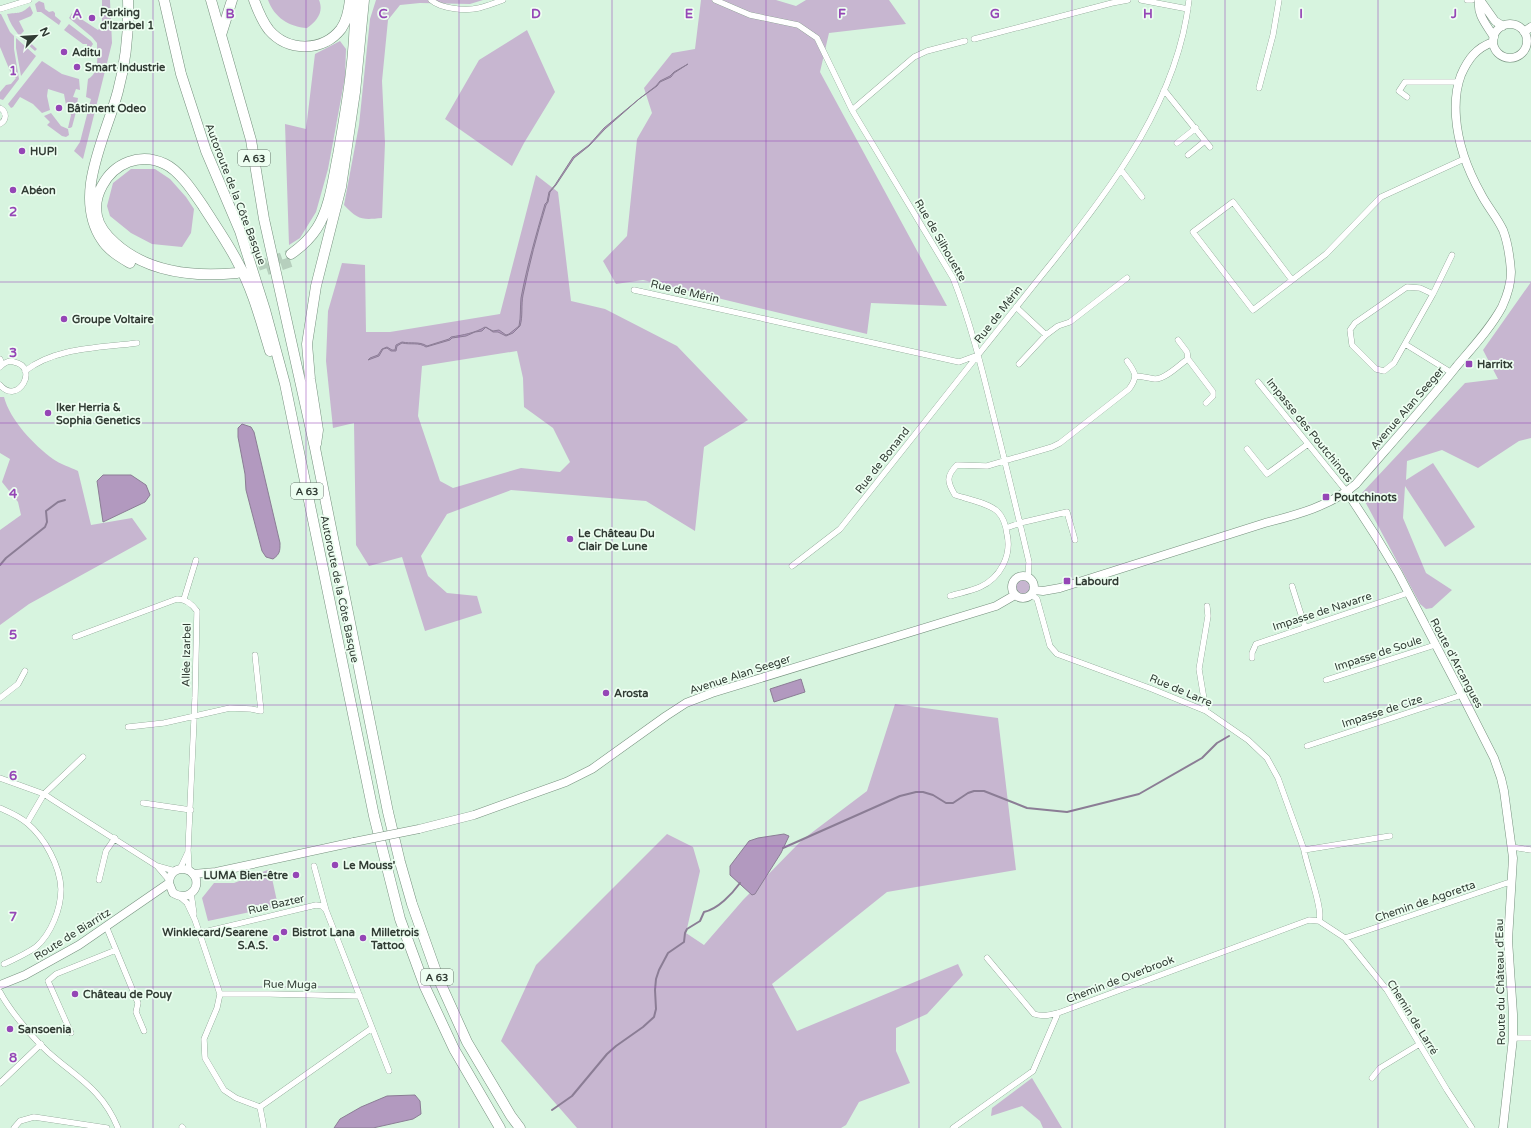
<svg xmlns="http://www.w3.org/2000/svg" width="1531" height="1128" font-family="'Varela Round',sans-serif">
	<rect width="100%" height="100%" fill="#d7f4df"/>
	<path fill="#c7b6d0" fill-rule="evenodd" d="M102,0H110L112,43L83,159L74,151L80,142L91,99L86,97L88,79C100,73 97,55 97,43L92,37L69,18L72,13L98,30L102,26Z
		M268,0H319C324,12 317,21 307,28C289,27 274,17 268,0Z
		M376,0H483L470,4L420,3L400,5L388,20L382,81L385,143L382,218C362,220 358,220 344,205L359,125L370,19Z
		M701,0H776L796,6L806,0H889L906,24L829,33L820,72L947,306L871,303L867,334L643,280L616,284L603,261L627,236L637,139L652,113L644,88L672,53L695,49Z
		M39,1L44,3L45,9L49,12L53,11L55,13V16L61,21L59,25L41,12H37L35,4Z
		M30,6L33,13L31,16L19,21L24,31L21,34L37,49L35,51C23,40 12,30 7,14C18,12 20,15 30,6Z
		M0,14H1L10,32L14,36V49L19,79L3,100L0,99V92L6,85L11,84L16,78L10,71L0,47Z
		M69,24L91,41L93,44L91,47L87,46V44H83L64,30Z
		M527,30L555,92L524,143L512,166L445,119L479,60Z
		M16,38L36,56L21,76L16,48Z
		M340,41L346,49L345,77L328,169L316,212L300,238L289,245L285,124L306,129L315,54Z
		M42,61L62,74L79,79L80,90L76,89L73,97L78,98L76,109H72V112H76L72,127L70,128H68L71,115L66,105L64,94L48,89L47,96L50,110L42,113L33,104L20,97L13,107L11,108L8,104Z
		M51,113L61,126L68,129L69,135L66,137L62,136L47,125L50,122L44,116Z
		M131,169H155L170,179L186,197L194,209L191,233L182,247L152,244L131,233L110,216L107,206L113,183Z
		M536,175L558,192L571,301L605,309L677,346L748,420L704,447L695,531L646,501L511,490L447,514L421,556L428,576L447,593L477,596L482,613L425,631L402,557L369,566L356,545L354,423L333,428L326,361L328,311L342,263L365,265L366,332H390L500,314ZM517,351L523,378L524,407L553,428L570,462L560,472L521,468L453,488L440,481L418,416L422,366Z
		M1531,282V438L1519,441L1478,468L1442,450L1407,461L1406,480L1433,463L1475,527L1445,547L1405,486L1403,518L1426,573L1452,590L1432,608L1426,609L1420,604L1361,494L1465,383L1498,379L1483,350Z
		M0,397H4C10,420 34,445 53,459C60,464 70,467 78,471L91,525L132,518L147,539L29,604L0,625V530L21,515L18,502L2,482L10,459L0,453Z
		M1014 587a9 9 0 1 1 18 0a9 9 0 1 1-18 0Z
		M895,704L998,718L1016,870L887,892L772,984L797,1031L958,964L963,975L927,1014L896,1028V1051L910,1083L859,1102L846,1125L841,1128H577L501,1041L536,965L667,834L693,847L700,871L686,933L704,945L743,900L802,840L867,791Z
		M270,869L278,906L208,921L202,898L214,883H234Z
		M1032,1078L1062,1128H1043L1040,1121L1022,1106L991,1116L992,1108Z"/>
	<path fill="#b299bf" stroke="#8b7d95" d="M688,64L674,73L671,77L660,82L657,86L639,99L605,129L589,146L574,158L556,185L550,192L548,202L546,205C537,234 529,265 523,295C521,305 523,317 520,326L513,333L506,336L498,332H493L486,327L482,331L475,332L466,336L452,338L450,340L426,347C419,342 411,345 402,343L397,346L396,351H391L387,348L383,349L379,356L368,360L370,358L378,355L382,349L387,347L392,350H395L396,345L402,342C411,344 419,341 427,346L449,339L451,337C463,335 475,333 485,327L493,331L499,330L506,335L509,334L519,326C521,317 520,307 521,298C527,266 536,235 545,204L547,202L549,192L555,185L573,157L589,145L604,128L639,99L656,86L660,81L670,76L674,72Z
		M242,424L251,427L254,432L280,543C280,551 280,554 273,559L266,557L262,551L246,490L245,474L238,437V428Z
		M103,475H131L146,485L150,495L145,502L103,522L97,481Z
		M801,679L805,692L774,702L770,689Z
		M784,834L789,836L781,853L755,894L752,895L730,875V866L749,841L758,838Z
		M415,1095L420,1101L421,1114L413,1119L373,1128H334L340,1119L361,1107L387,1096Z"/>
	<g fill="none" stroke-linecap="round" stroke-linejoin="round">
		<path stroke="#8b7d95" stroke-width="2" d="M0,565L6,558L45,527L47,522L46,511L58,502L65,500
			M783,848L900,796L916,792H923L933,795L946,803H953L968,793L974,791H984L1027,808L1067,812L1139,794L1202,758L1217,743L1229,736
			M552,1110L572,1096L607,1054L616,1046L643,1027L654,1017L656,1009L655,990L656,979L659,970L668,953L684,942L685,933L687,929L700,921L704,912C718,909 732,894 740,883"/>
		<path stroke="#b6cfbd" stroke-width="10" stroke-dasharray="10 5" stroke-linecap="butt" d="M267,270L294,261
			M244,271L291,254"/>
		<g stroke="#76907e" stroke-width="6">
			<path id="street" d="M431,0C441,9 466,11 479,8C487,6 495,3 503,0
				M715,0L750,15L798,25L817,38L852,110L953,278C970,321 981,365 992,410C1005,461 1017,511 1029,562L1028,577
				M1141,0L1188,9
				M1467,0H1472
				M0,9L29,0
				M974,39L1112,3L1128,0
				M1259,88L1273,35L1279,0
				M1164,90L1210,147
				M1407,97L1399,91L1405,82H1459
				M0,108C7,112 7,120 0,124
				M852,110L914,57L927,51L965,41
				M1177,143L1196,128
				M1188,155L1205,141
				M1121,170L1142,197
				M1292,280L1233,202L1193,232L1253,310L1326,254L1381,197L1464,159
				M634,290L959,362L978,355C1003,324 1028,292 1054,260C1114,184 1178,99 1189,0
				M1433,294L1420,288L1407,287L1355,323L1350,330L1352,345L1376,369L1384,371L1394,363L1433,294L1452,255
				M1016,307L1046,335
				M1178,340L1187,352L1188,359
				M1405,344L1452,373
				M0,359L2,364
				M1019,364L1046,335L1058,326L1070,322L1127,278
				M0,367C4,363 9,360 14,362C40,367 18,406 0,385
				M25,371C56,347 100,348 137,343
				M1135,376C1143,376 1148,378 1155,379C1165,379 1177,367 1185,361L1188,359L1213,392V396L1206,403
				M1258,382L1347,492
				M1247,449L1267,474L1308,444
				M1006,528L1020,523L1067,512L1075,540
				M792,566L840,529L978,355
				M1292,586L1305,627
				M1032,595L1037,599L1050,646L1057,654L1152,689L1206,711L1248,740L1267,758L1278,778L1304,850C1306,865 1324,910 1319,921L1345,938L1387,990L1447,1090L1472,1128
				M950,596C960,593 971,591 980,587C1000,578 1012,556 1007,534C1006,527 1004,518 998,512C989,503 967,499 955,495C947,482 946,476 957,465L987,466L1052,447L1060,443L1129,389C1138,377 1136,373 1127,361
				M184,599L196,560
				M75,637L177,599C186,599 192,604 197,611L195,698L188,850L189,871
				M1252,658V653L1256,644L1408,593
				M1326,680L1435,645
				M0,698L18,684L25,671
				M1206,711L1199,669L1208,616L1207,606
				M128,727L164,723L230,708L251,709L261,711L255,655
				M1307,746L1462,695
				M0,778L44,794L53,800L157,866L169,880
				M143,803L191,810
				M0,808C9,812 19,816 27,823C45,838 60,866 61,889C61,909 51,934 36,947C26,954 15,959 4,964
				M27,823L44,794L83,757
				M1512,847L1531,850
				M1304,850L1390,836
				M157,866L175,871
				M314,866L326,910
				M180,869L188,852
				M99,880L106,851L115,838
				M191,893L194,914
				M179,896L187,903L195,920L220,994L217,1008L204,1039L205,1058L224,1090L236,1098L260,1107
				M106,926L138,1003L136,1012L144,1031
				M200,933L316,905L322,906L326,910L389,1071
				M1345,938L1507,883L1511,884
				M987,958L1034,1014C1043,1017 1050,1015 1058,1013L1309,920L1319,921
				M0,992C10,1011 32,1037 48,1052C77,1078 102,1089 118,1128
				M220,994H270L360,996
				M71,1033L48,981L56,974L116,950
				M1513,1038H1531
				M1372,1078L1380,1068L1418,1045
				M0,1083L41,1044
				M260,1107L372,1028
				M260,1107L264,1128
				M182,1127L183,1128
				M14,1128L20,1121L34,1117L107,1128
				M953,1128L1033,1071L1058,1013"/>
		</g>
		<g stroke="#76907e" stroke-width="9">
			<path id="secondary" d="M1479,0C1477,15 1486,24 1494,37
				M1480,0L1495,21L1503,26
				M1493 41a17 17 0 1 1 34 0a17 17 0 1 1-34 0Z
				M1524,32L1531,27
				M1347,492L1377,538L1398,573L1462,695L1494,758L1501,778L1504,791L1513,858L1508,940L1513,1014V1038L1503,1128
				M1012 587a11 11 0 1 1 22 0a11 11 0 1 1-22 0Z
				M1034,590L1043,591L1060,588L1265,523C1296,515 1331,506 1356,484C1390,445 1424,407 1456,367C1472,348 1490,329 1502,307C1507,296 1511,283 1511,272C1510,258 1508,243 1503,230C1497,217 1487,206 1481,194C1467,169 1458,145 1456,117C1455,103 1456,88 1461,75C1468,59 1476,48 1493,42
				M419,829L474,815L566,782L592,769L666,716L686,703L712,693L996,606L1015,595
				M193,874L216,872L354,842
				M0,985L25,975L79,945L169,883C170,861 200,867 196,886C195,890 192,893 188,895C183,897 178,896 173,893L169,883"/>
		</g>
		<g stroke="#76907e" stroke-width="11">
			<path id="highway" d="M128,0C129,31 126,61 118,91C106,137 72,195 102,240C108,250 120,257 130,263
				M164,0L181,74L206,151L240,231L265,310L285,384L374,816L400,919L425,987L454,1049L500,1128
				M211,0L251,140L264,219L315,448L388,812L400,862L412,904L439,980L467,1042L511,1116L520,1128
				M254,0C258,11 262,21 269,30C288,52 323,52 341,29C346,22 349,9 350,0
				M221,35L232,0
				M291,254C301,247 310,239 317,228C330,208 333,179 338,155C347,104 356,52 355,0
				M237,273C195,277 148,273 115,243C107,236 99,226 97,216C95,206 97,195 102,186C114,163 140,152 165,164C180,171 194,193 203,206C215,225 228,243 238,263C253,290 261,322 270,351
				M316,444L318,430L310,379L307,344L316,286L341,187L355,92L364,0"/>
		</g>
		<use href="#street" stroke="#fff" stroke-width="5.5"/>
		<use href="#secondary" stroke="#fff" stroke-width="8"/>
		<use href="#highway" stroke="#fff" stroke-width="10"/>
		<g stroke="#76907e" stroke-width="9" stroke-linecap="butt">
			<path id="secondary-bridge" d="M354,842L419,829"/>
		</g>
		<use href="#secondary-bridge" stroke="#fff" stroke-width="8"/>
	</g>
	<path fill="none" stroke="#9546b6" stroke-width="1" stroke-opacity="0.55" d="M153,0V1128M306,0V1128M459,0V1128M612,0V1128M766,0V1128M919,0V1128M1072,0V1128M1225,0V1128M1378,0V1128M0,141H1531M0,282H1531M0,423H1531M0,564H1531M0,705H1531M0,846H1531M0,987H1531"/>
	<g fill="#9546b6" stroke="#edfef1" stroke-width="1.5">
		<circle cx="92" cy="18" r="4"/>
		<circle cx="64" cy="52" r="4"/>
		<circle cx="77" cy="67" r="4"/>
		<circle cx="59" cy="108" r="4"/>
		<circle cx="22" cy="151" r="4"/>
		<circle cx="13" cy="190" r="4"/>
		<circle cx="64" cy="319" r="4"/>
		<rect x="1465" y="360" width="8" height="8" rx="2"/>
		<circle cx="48" cy="413" r="4"/>
		<rect x="1322" y="493" width="8" height="8" rx="2"/>
		<circle cx="570" cy="539" r="4"/>
		<rect x="1063" y="577" width="8" height="8" rx="2"/>
		<circle cx="606" cy="693" r="4"/>
		<circle cx="335" cy="865" r="4"/>
		<circle cx="296" cy="875" r="4"/>
		<circle cx="284" cy="932" r="4"/>
		<circle cx="276" cy="938" r="4"/>
		<circle cx="363" cy="938" r="4"/>
		<circle cx="75" cy="994" r="4"/>
		<circle cx="10" cy="1029" r="4"/>
	</g>
	<g text-anchor="middle" stroke-width="3.5" stroke-linejoin="round" paint-order="stroke">
		<g fill="#edfef1" stroke="#69766d" stroke-width="1">
			<rect x="238" y="150" width="32" height="16" rx="3"/>
			<rect x="291" y="483" width="32" height="16" rx="3"/>
			<rect x="421" y="969" width="32" height="16" rx="3"/>
		</g>
		<g font-size="10" font-weight="bold" fill="#313c34">
			<text x="254" y="162">A 63</text>
			<text x="307" y="495">A 63</text>
			<text x="437" y="981">A 63</text>
		</g>
		<g font-size="11" font-weight="bold" fill="#313c34" stroke="#edfef1" text-anchor="start">
			<text x="100" y="16">Parking<tspan x="100" dy="13">d'Izarbel 1</tspan></text>
			<text x="72" y="56">Aditu</text>
			<text x="85" y="71">Smart Industrie</text>
			<text x="67" y="112">Bâtiment Odeo</text>
			<text x="30" y="155">HUPI</text>
			<text x="21" y="194">Abéon</text>
			<text x="72" y="323">Groupe Voltaire</text>
			<text x="1477" y="368">Harritx</text>
			<text x="56" y="411">Iker Herria &amp;<tspan x="56" dy="13">Sophia Genetics</tspan></text>
			<text x="1334" y="501">Poutchinots</text>
			<text x="578" y="537">Le Château Du<tspan x="578" dy="13">Clair De Lune</tspan></text>
			<text x="1075" y="585">Labourd</text>
			<text x="614" y="697">Arosta</text>
			<text x="343" y="869">Le Mouss'</text>
			<text x="288" y="879" text-anchor="end">LUMA Bien-être</text>
			<text x="268" y="936" text-anchor="end">Winklecard/Searene<tspan x="268" dy="13">S.A.S.</tspan></text>
			<text x="292" y="936">Bistrot Lana</text>
			<text x="371" y="936">Milletrois<tspan x="371" dy="13">Tattoo</tspan></text>
			<text x="83" y="998">Château de Pouy</text>
			<text x="18" y="1033">Sansoenia</text>
		</g>
		<g font-size="11" fill="#313c34" stroke="#edfef1">
			<text transform="translate(236 194) rotate(69)" y="4">Autoroute de la Côte Basque</text>
			<text transform="translate(941 240) rotate(60)" y="4">Rue de Silhouette</text>
			<text transform="translate(685 291) rotate(13)" y="4">Rue de Mérin</text>
			<text transform="translate(998 314) rotate(-52)" y="4">Rue de Mérin</text>
			<text transform="translate(1407 408) rotate(-49)" y="4">Avenue Alan Seeger</text>
			<text transform="translate(1310 430) rotate(51)" y="4">Impasse des Poutchinots</text>
			<text transform="translate(882 460) rotate(-52)" y="4">Rue de Bonand</text>
			<text transform="translate(340 589) rotate(78)" y="4">Autoroute de la Côte Basque</text>
			<text transform="translate(1322 611) rotate(-18)" y="4">Impasse de Navarre</text>
			<text transform="translate(1378 653) rotate(-18)" y="4">Impasse de Soule</text>
			<text transform="translate(186 655) rotate(-89)" y="4">Allée Izarbel</text>
			<text transform="translate(1457 663) rotate(62)" y="4">Route d'Arcangues</text>
			<text transform="translate(740 674) rotate(-18)" y="4">Avenue Alan Seeger</text>
			<text transform="translate(1181 690) rotate(23)" y="4">Rue de Larre</text>
			<text transform="translate(1382 711) rotate(-18)" y="4">Impasse de Cize</text>
			<text transform="translate(1425 901) rotate(-19)" y="4">Chemin de Agoretta</text>
			<text transform="translate(276 904) rotate(-13)" y="4">Rue Bazter</text>
			<text transform="translate(72 934) rotate(-32)" y="4">Route de Biarritz</text>
			<text transform="translate(1120 979) rotate(-21)" y="4">Chemin de Overbrook</text>
			<text transform="translate(1500 982) rotate(-91)" y="4">Route du Château d'Eau</text>
			<text transform="translate(290 984) rotate(1)" y="4">Rue Muga</text>
			<text transform="translate(1413 1017) rotate(58)" y="4">Chemin de Larré</text>
		</g>
	</g>
	<g font-size="13" text-anchor="middle" font-weight="bold" fill="#9546b6" stroke="#edfef1" stroke-width="3.5" stroke-linejoin="round" paint-order="stroke">
		<text x="77" y="18">A</text>
		<text x="230" y="18">B</text>
		<text x="383" y="18">C</text>
		<text x="536" y="18">D</text>
		<text x="689" y="18">E</text>
		<text x="842" y="18">F</text>
		<text x="995" y="18">G</text>
		<text x="1148" y="18">H</text>
		<text x="1301" y="18">I</text>
		<text x="1454" y="18">J</text>
		<text x="13" y="75">1</text>
		<text x="13" y="216">2</text>
		<text x="13" y="357">3</text>
		<text x="13" y="498">4</text>
		<text x="13" y="639">5</text>
		<text x="13" y="780">6</text>
		<text x="13" y="921">7</text>
		<text x="13" y="1062">8</text>
	</g>
	<g transform="translate(36 36) rotate(65)" stroke="#edfef1" stroke-width="3" paint-order="stroke">
	<path d="M0-3L7 15L0 10L-7 15Z" fill="#313c34"/>
	<text y="-6" font-size="11" font-weight="bold" text-anchor="middle" fill="#313c34">N</text>
	</g>
</svg>
